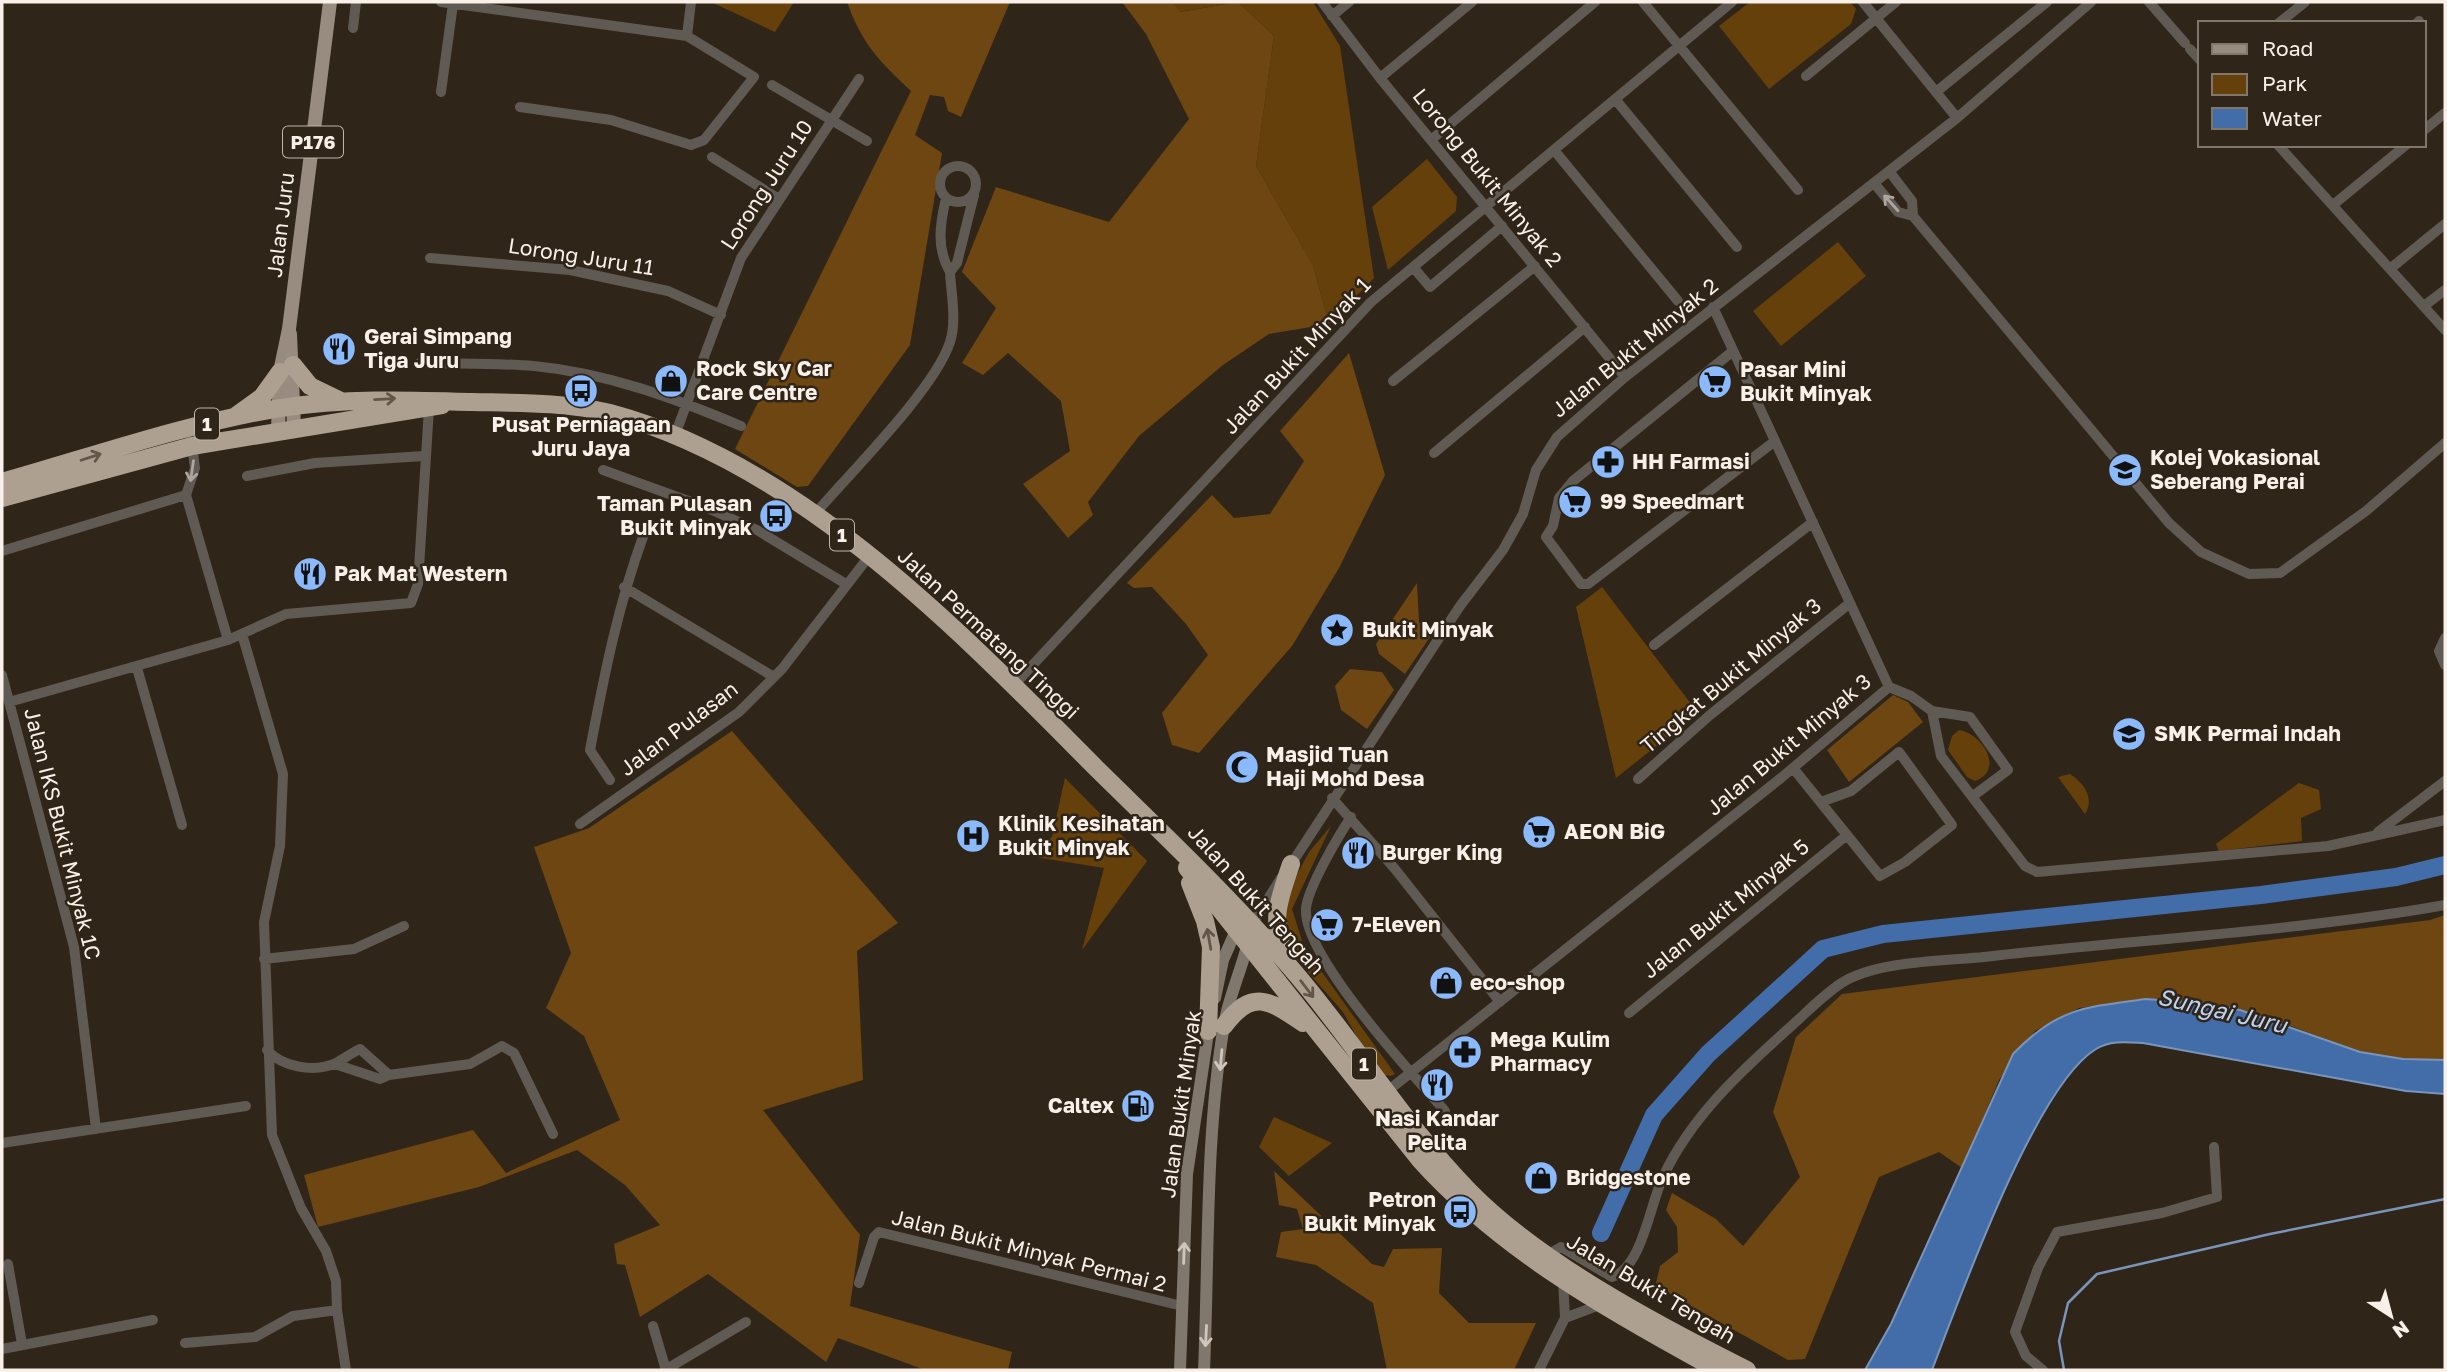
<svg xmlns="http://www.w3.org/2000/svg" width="2447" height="1372" font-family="'Golos Text',sans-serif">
	<rect width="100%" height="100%" fill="#302519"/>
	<path fill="#66400b" d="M711,2H794L775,32Z
		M1172,2H1313L1340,46L1374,278L1329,324L1313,265L1256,166L1274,36L1238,2L1179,12Z
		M1750,2H1850L1856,9L1851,24L1769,89L1719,26Z
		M1427,159L1457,197L1456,211L1388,270L1372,207Z
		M1838,242L1866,276L1781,346L1753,311Z
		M1602,587L1698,713L1616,778L1576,607Z
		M1959,730C1981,733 2006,769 1975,781L1967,777L1948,750L1952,736Z
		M2070,774C2084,783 2095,798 2085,814L2058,777Z
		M1065,778L1147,861L1082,950L1104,868L1029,856L1052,837Z
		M2299,783L2319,790L2321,809L2301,818L2302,841L2219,851L2216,844Z
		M1331,826L1292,909L1304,947L1395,1074L1391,1076L1385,1075L1362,1046L1343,1012L1286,947L1282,903L1309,852Z
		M1274,1117L1332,1143L1289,1176L1259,1147Z"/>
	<path fill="#6d4611" d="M847,2H1010L961,117L948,111L944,97L930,95L915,135L942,153L910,345L808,486L797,487L735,449L911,91C879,61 862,44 847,2Z
		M1122,2H1172L1180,12L1238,2L1274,36L1256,166L1313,265L1329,324L1269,334L1223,365L1139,436L1088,502L1093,515L1068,538L1023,484L1070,451L1061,401L1008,353L983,375L962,363L996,308L962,272L996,187L1109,222L1189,119L1146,34Z
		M1349,353L1385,475L1339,568L1292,646L1199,753L1172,745L1162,713L1208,655L1186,624L1152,587L1134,588L1127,583L1212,495L1234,518L1270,514L1304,461L1280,431Z
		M1417,583L1419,622L1430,637L1405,674L1379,654L1376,644Z
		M1350,669L1382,672L1394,690L1367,729L1341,710L1335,686Z
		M1893,695L1908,702L1923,722L1849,782L1827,750Z
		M732,731L898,923L857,951L863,1080L763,1110L860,1235L850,1306L1012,1352L1008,1370H925L838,1338L826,1362L708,1274L640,1317L625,1265L617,1264L614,1244L660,1225L625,1185L577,1150L479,1187L318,1227L304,1175L473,1130L506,1173L620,1120L584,1036L546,1008L571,953L534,847L589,828Z
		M2445,915V1060L2403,1059L2360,1052L2275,1020L2199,1003L2146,999L2079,1008L2035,1031L1999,1080L1962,1168L1939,1152L1879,1177L1805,1359L1788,1360L1673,1296L1656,1283L1660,1266L1678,1252L1677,1227L1666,1210L1672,1193L1716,1219L1743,1246L1800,1177L1773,1112L1796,1037L1842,994L2430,920Z
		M1274,1171L1372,1264L1384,1267L1393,1249L1442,1248L1439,1293L1469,1323H1536L1514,1370H1387L1373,1303L1316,1265L1276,1257L1281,1232L1303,1229L1297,1209L1279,1205Z"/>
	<path fill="#426da9" stroke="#7995bc" stroke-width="2" d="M2146,999L2199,1003L2240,1010L2360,1052L2403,1059L2445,1060V1094L2406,1091L2143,1043C2127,1042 2110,1040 2096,1049C2035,1086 1960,1298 1932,1370H1865L1891,1324L2013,1054C2057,1008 2085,1007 2146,999Z"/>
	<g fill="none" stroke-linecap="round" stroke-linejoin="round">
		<path stroke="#7995bc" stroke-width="2.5" d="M2064,1370L2059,1341L2068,1303L2097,1274L2270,1234L2445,1199"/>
		<path stroke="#426da9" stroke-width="18" d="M1601,1233L1654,1115L1708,1054L1823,949L1883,934L2261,895L2396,877L2445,865"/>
		<path stroke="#605a54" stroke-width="10" d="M441,2L687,36L754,77L704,140L691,145L611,120L520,107
			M1322,2L1380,78L1625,377
			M1643,2L1798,190
			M1863,2L1957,118
			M2149,2L2185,43
			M1332,16L1349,2
			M2279,23L2305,2
			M2417,23L2419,21
			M353,28L356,2
			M687,36L691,2
			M2190,49L2200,60
			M1806,76L1896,2
			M1380,78L1472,2
			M772,85L867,141
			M441,92L453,4
			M1936,92L2047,2
			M1615,99L1737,247
			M2424,130L2445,113
			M1431,140L1595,2
			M2278,145L2445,330
			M1554,150L1678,301
			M712,157L779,199
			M940 184a18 18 0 1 1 36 0a18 18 0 1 1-36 0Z
			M1889,171L1912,201L1913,216
			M1874,183L1898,212L1913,216L2169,523L2201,552L2249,574L2280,573L2366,511L2445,443
			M946,198C940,224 936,248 950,272
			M2333,205L2406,145
			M430,258L570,270L668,291L721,315
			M1413,267L1430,287L1502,226
			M2391,268L2445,224
			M2424,306L2445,290
			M1733,351L1573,481L1559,498L1553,526L1546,537L1581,584H1588L1775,441
			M420,363C458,364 496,363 534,366C607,373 674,398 741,426
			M1393,381L1535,266
			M675,435L741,258L859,79
			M192,446L195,468L186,495L228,640
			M1434,453L1585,327
			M603,470L705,507L757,530L846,584
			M247,476L315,463L424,456
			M814,515C849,474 935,389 950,342C957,321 951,293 950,272L957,263L974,195
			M2,551L186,495
			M624,587L774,677
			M242,634L283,774L280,846L264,922L272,1135L301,1208L326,1251L336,1281L337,1310L346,1370
			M2445,638L2439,651L2445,665
			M1654,645L1813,522
			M137,668L182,825
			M2,675L74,947L96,1129
			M1014,685L1371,302L1732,2
			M1889,687L1911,696L1932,711L1941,756L2025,866L2037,872L2328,846L2445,820
			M9,702L228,640L286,614L411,603L418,584L429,408
			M1932,711L1970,717L2008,770L1973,796
			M1793,768L1880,876L1905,862L1952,825L1899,752L1851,791L1821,802
			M1638,779L1710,715L1850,603
			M610,780L590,750C604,676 618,605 644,534
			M1332,798L1395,869L1500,1002
			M1351,817C1339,835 1307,889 1306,909C1303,956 1412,1074 1445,1111
			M580,824L739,712L782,669L870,555
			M2378,832L2445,781
			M1290,866L1460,606L1503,550L1523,514L1536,470L1557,437L1625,377L1957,118L2091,2
			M1251,926L1281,878
			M264,959L354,949L404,926
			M1629,1013L1847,835
			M267,1050C282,1067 314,1073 336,1063C344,1059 351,1053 360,1049L389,1075L470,1064L502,1046L514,1053L553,1134
			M335,1064L380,1079L389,1075
			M1385,1093L1781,778L1889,687L1713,307
			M2,1143L246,1106
			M1552,1257L1554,1251L1561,1247L1612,1277C1642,1268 1650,1204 1663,1177C1691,1117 1740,1072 1788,1029C1805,1014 1821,997 1840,984C1874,961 1942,961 1984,957C2138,939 2293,932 2445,905
			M8,1264L22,1344
			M859,1283L874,1237L879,1232L1182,1306
			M1565,1318L1602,1304
			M653,1326L666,1370
			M185,1343L255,1337L293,1316L337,1310
			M2,1349L153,1320
			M665,1370L746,1322
			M1539,1370L1565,1318L1563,1279
			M2043,1370L2026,1356L2015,1332L2038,1268L2057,1232L2162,1213L2217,1197L2214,1147"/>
		<path stroke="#80776d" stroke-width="12" d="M1215,998L1223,960L1238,926
			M1180,1370L1187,1174L1209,1026
			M1204,1370C1209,1255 1205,1139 1224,1025C1229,995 1243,967 1249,938"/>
		<path stroke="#988c80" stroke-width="14" d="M290,334L294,427
			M278,430L280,372L289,329L330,2"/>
		<path stroke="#aea091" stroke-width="18" d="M293,365L310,386L339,400
			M237,415L262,397L280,372
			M2,482C94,456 185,424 280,408C346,398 406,400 472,402C517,403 566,402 610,413C800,464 961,632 1096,768C1162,833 1229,896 1290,967C1353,1039 1402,1123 1470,1192C1540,1263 1657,1325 1747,1370
			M2,498L192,446L442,405
			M1187,868L1420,1160C1502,1251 1611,1312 1718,1370
			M1190,883L1205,921L1211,947L1208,1031
			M1285,955C1270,919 1279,900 1291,864
			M1224,1026C1252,988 1269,1000 1303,1023"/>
	</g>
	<defs><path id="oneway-shaft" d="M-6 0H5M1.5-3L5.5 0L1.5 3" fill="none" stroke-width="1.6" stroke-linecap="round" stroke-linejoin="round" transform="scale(1.75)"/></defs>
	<g stroke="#aca69e">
		<use href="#oneway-shaft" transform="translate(1891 203) rotate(-132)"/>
		<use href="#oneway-shaft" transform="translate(192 471) rotate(98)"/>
	</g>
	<g stroke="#625649">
		<use href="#oneway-shaft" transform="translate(385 399) rotate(-3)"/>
		<use href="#oneway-shaft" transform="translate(91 457) rotate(-18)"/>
		<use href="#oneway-shaft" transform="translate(1209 939) rotate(-100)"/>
		<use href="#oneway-shaft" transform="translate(1307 989) rotate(53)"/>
	</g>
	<g stroke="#cfc6be">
		<use href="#oneway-shaft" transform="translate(1221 1060) rotate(95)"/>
		<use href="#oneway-shaft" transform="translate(1184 1253) rotate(-88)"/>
		<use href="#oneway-shaft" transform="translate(1206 1336) rotate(93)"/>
	</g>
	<defs>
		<g id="restaurant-disc" transform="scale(1.75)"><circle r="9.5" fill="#8abafc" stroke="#302519"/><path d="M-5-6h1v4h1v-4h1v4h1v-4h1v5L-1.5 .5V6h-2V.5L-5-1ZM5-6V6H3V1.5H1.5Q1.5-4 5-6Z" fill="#111"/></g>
		<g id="shop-disc" transform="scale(1.75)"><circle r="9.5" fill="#8abafc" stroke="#302519"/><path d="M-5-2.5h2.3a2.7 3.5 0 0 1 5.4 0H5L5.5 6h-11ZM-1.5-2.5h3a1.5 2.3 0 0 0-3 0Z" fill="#111"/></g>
		<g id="supermarket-disc" transform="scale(1.75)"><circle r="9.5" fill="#8abafc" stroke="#302519"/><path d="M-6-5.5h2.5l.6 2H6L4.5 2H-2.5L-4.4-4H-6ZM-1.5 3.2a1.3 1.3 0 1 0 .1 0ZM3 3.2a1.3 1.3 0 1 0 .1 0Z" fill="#111"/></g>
		<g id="bus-disc" transform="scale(1.75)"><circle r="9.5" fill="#8abafc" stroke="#302519"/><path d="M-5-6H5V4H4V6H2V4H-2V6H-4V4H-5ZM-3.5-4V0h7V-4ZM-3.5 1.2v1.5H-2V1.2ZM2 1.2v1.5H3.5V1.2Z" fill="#111"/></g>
		<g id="pharmacy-disc" transform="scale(1.75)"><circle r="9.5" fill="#8abafc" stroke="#302519"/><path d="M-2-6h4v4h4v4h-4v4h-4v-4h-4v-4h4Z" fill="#111"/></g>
		<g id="university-disc" transform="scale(1.75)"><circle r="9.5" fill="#8abafc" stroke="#302519"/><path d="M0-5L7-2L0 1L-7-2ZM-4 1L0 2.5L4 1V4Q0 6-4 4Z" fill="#111"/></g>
		<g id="sight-disc" transform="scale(1.75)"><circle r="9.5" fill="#8abafc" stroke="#302519"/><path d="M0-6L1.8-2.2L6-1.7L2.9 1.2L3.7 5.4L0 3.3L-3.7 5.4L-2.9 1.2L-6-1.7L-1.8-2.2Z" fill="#111"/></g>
		<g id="school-disc" transform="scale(1.75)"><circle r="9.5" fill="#8abafc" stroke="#302519"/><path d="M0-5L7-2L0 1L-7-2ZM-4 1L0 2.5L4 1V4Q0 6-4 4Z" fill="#111"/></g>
		<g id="mosque-disc" transform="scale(1.75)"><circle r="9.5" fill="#8abafc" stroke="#302519"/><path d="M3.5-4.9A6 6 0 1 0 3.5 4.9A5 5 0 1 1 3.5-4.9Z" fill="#111"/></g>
		<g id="hospital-disc" transform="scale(1.75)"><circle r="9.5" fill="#8abafc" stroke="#302519"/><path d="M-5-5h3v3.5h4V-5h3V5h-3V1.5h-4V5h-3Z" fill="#111"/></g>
		<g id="fuel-disc" transform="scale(1.75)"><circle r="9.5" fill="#8abafc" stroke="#302519"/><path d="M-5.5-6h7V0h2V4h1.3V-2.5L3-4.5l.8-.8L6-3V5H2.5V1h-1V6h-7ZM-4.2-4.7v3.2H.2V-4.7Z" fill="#111"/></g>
	</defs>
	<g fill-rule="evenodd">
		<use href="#restaurant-disc" x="339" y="349"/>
		<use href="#shop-disc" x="671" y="381"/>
		<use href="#supermarket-disc" x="1715" y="382"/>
		<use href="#bus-disc" x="581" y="391"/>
		<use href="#pharmacy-disc" x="1608" y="462"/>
		<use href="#university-disc" x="2125" y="470"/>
		<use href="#supermarket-disc" x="1575" y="502"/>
		<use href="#bus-disc" x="776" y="516"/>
		<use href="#restaurant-disc" x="310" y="574"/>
		<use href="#sight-disc" x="1337" y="630"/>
		<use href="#school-disc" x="2129" y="734"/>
		<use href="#mosque-disc" x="1242" y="767"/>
		<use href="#supermarket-disc" x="1539" y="832"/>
		<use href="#hospital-disc" x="973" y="836"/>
		<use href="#restaurant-disc" x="1358" y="853"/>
		<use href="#supermarket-disc" x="1327" y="925"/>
		<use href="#shop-disc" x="1446" y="983"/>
		<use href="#pharmacy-disc" x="1465" y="1052"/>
		<use href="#restaurant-disc" x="1437" y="1085"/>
		<use href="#fuel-disc" x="1138" y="1106"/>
		<use href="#shop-disc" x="1541" y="1178"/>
		<use href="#bus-disc" x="1460" y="1212"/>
	</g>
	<g text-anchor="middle" stroke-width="5" stroke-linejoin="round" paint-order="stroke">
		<g fill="#302519" stroke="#bdb4ab" stroke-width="2">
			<rect x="283" y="126.5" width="60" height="31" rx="5"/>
			<rect x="195" y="408.5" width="24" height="31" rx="5"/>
			<rect x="830" y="519.5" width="24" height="31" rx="5"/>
			<rect x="1352" y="1048.5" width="24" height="31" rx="5"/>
		</g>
		<g font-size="19" font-weight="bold" fill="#f9f1e9">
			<text x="313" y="149">P176</text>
			<text x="207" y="431">1</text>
			<text x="842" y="542">1</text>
			<text x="1364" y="1071">1</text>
		</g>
		<g font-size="21" fill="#f9f1e9" stroke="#302519">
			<text transform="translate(1487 178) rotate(51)" y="7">Lorong Bukit Minyak 2</text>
			<text transform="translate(767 185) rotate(-57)" y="7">Lorong Juru 10</text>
			<text transform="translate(281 225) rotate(-83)" y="7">Jalan Juru</text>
			<text transform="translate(581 257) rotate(9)" y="7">Lorong Juru 11</text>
			<text transform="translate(1635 348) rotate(-39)" y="7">Jalan Bukit Minyak 2</text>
			<text transform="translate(1297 356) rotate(-47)" y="7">Jalan Bukit Minyak 1</text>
			<text transform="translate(988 634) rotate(43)" y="7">Jalan Permatang Tinggi</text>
			<text transform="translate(1731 676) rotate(-40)" y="7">Tingkat Bukit Minyak 3</text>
			<text transform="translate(679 729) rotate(-37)" y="7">Jalan Pulasan</text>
			<text transform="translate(1789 745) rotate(-40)" y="7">Jalan Bukit Minyak 3</text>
			<text transform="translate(62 834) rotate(76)" y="7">Jalan IKS Bukit Minyak 1C</text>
			<text transform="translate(1256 900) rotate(48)" y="7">Jalan Bukit Tengah</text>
			<text transform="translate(1726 909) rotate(-39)" y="7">Jalan Bukit Minyak 5</text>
			<text transform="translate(1181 1104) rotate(-82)" y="7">Jalan Bukit Minyak</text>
			<text transform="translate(1029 1251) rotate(14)" y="7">Jalan Bukit Minyak Permai 2</text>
			<text transform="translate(1651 1289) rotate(31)" y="7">Jalan Bukit Tengah</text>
		</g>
		<g font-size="21" font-weight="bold" fill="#f9f1e9" stroke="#302519" text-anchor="start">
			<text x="364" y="344">Gerai Simpang<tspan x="364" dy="24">Tiga Juru</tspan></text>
			<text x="696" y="376">Rock Sky Car<tspan x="696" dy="24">Care Centre</tspan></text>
			<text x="1740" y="377">Pasar Mini<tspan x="1740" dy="24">Bukit Minyak</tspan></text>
			<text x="581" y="432" text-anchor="middle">Pusat Perniagaan<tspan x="581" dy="24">Juru Jaya</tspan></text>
			<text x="2150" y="465">Kolej Vokasional<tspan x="2150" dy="24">Seberang Perai</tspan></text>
			<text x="1632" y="469">HH Farmasi</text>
			<text x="1600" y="509">99 Speedmart</text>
			<text x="752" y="511" text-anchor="end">Taman Pulasan<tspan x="752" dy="24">Bukit Minyak</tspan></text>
			<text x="334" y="581">Pak Mat Western</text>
			<text x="1362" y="637">Bukit Minyak</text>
			<text x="2154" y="741">SMK Permai Indah</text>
			<text x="1266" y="762">Masjid Tuan<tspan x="1266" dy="24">Haji Mohd Desa</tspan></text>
			<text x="998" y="831">Klinik Kesihatan<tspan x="998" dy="24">Bukit Minyak</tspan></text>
			<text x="1564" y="839">AEON BiG</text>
			<text x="1382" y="860">Burger King</text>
			<text x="1352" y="932">7-Eleven</text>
			<text x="1470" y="990">eco-shop</text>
			<text x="1490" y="1047">Mega Kulim<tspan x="1490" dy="24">Pharmacy</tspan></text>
			<text x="1114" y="1113" text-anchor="end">Caltex</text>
			<text x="1437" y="1126" text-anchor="middle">Nasi Kandar<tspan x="1437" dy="24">Pelita</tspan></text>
			<text x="1566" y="1185">Bridgestone</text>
			<text x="1436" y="1207" text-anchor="end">Petron<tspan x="1436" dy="24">Bukit Minyak</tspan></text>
		</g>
		<g font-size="23" font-style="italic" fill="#bbd3f5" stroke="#302519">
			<text transform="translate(2222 1011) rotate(13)" y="8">Sungai Juru</text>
		</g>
	</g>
	<rect width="2447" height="1372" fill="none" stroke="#f9f1e9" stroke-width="7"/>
	<rect x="2198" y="21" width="228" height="126" fill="#302519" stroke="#80776c" stroke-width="2"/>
	<rect x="2212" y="44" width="35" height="10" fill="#988c80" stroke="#80776c" stroke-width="2"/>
	<text x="2262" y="56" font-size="21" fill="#f9f1e9">Road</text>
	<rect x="2212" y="74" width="35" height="21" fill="#66400b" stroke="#80776c" stroke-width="2"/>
	<text x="2262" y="91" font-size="21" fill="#f9f1e9">Park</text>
	<rect x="2212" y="108" width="35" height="21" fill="#426da9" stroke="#80776c" stroke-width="2"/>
	<text x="2262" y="126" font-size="21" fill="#f9f1e9">Water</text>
	<g transform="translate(2391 1316) rotate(144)" stroke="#302519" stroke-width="5" paint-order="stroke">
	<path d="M0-5L12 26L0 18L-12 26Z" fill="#f9f1e9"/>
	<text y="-10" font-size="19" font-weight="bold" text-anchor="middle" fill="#f9f1e9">N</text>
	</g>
</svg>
